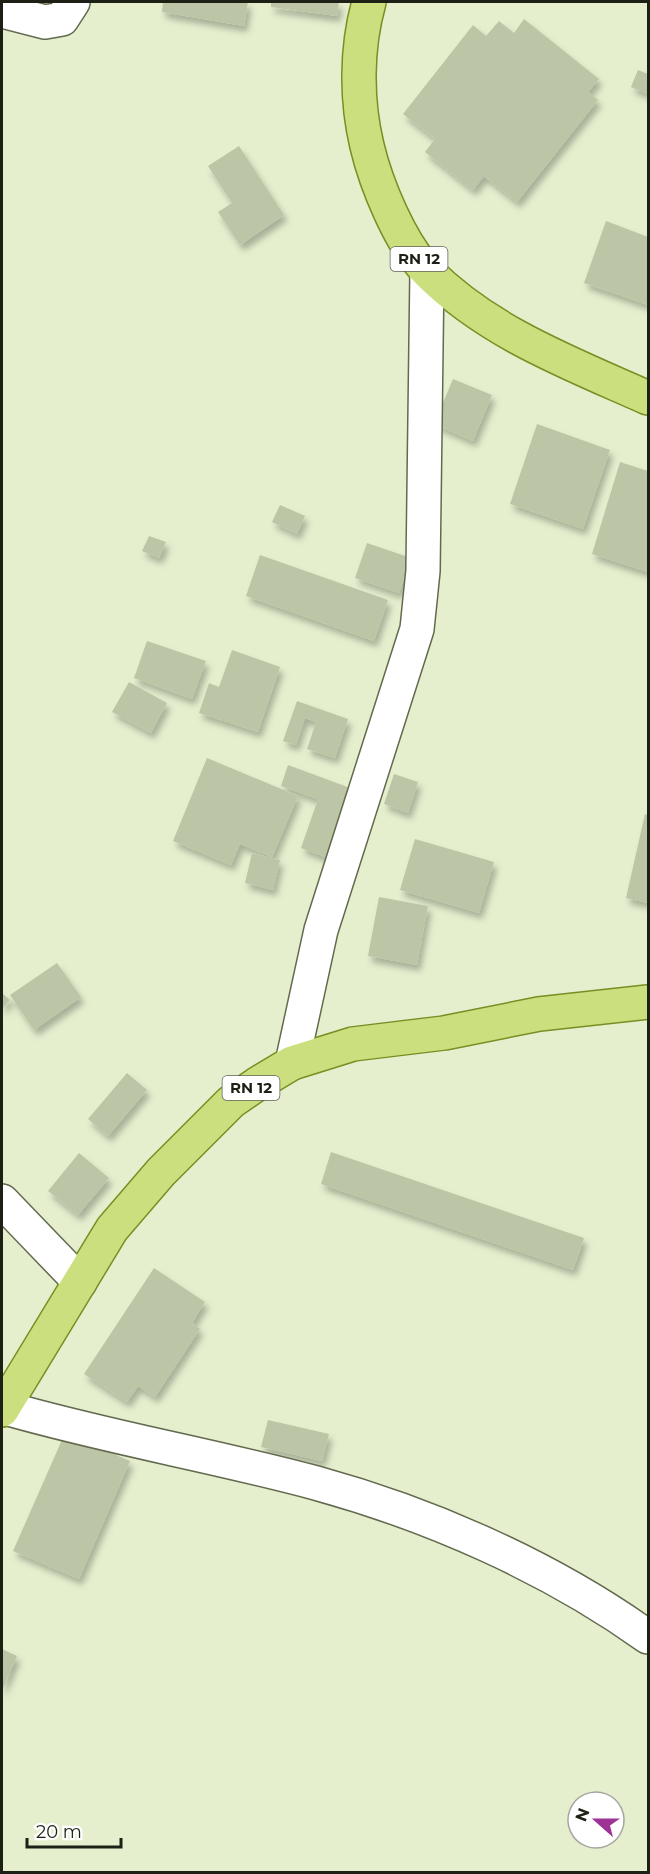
<svg xmlns="http://www.w3.org/2000/svg" width="650" height="1874" font-family="Montserrat,sans-serif">
	<defs>
		<filter id="shadow"><feDropShadow dx="3.5" dy="6" stdDeviation="3" flood-color="#0004"/></filter>
	</defs>
	<rect width="100%" height="100%" fill="#e5efce"/>
	<path fill="#bcc5a6" filter="url(#shadow)" d="M163,2H248L244,26L162,12Z
		M271,2H339L337,16L271,7Z
		M524,19L599,79L588,92L598,100L517,202L484,176L473,190L425,152L435,139L403,114L473,25L486,36L499,21L514,33Z
		M638,70L648,74V94L631,87Z
		M239,146L284,215L240,245L218,212L232,203L208,166Z
		M606,221L648,237V305L584,283Z
		M453,379L492,395L473,441L434,424Z
		M537,424L610,450L583,529L510,504Z
		M620,462L648,471V572L592,554Z
		M280,505L305,516L297,534L272,522Z
		M149,536L166,542L159,558L142,551Z
		M367,543L411,558L399,593L355,578Z
		M260,555L388,600L374,641L246,596Z
		M147,641L206,661L192,699L134,678Z
		M232,650L280,667L258,732L199,713L209,683L219,687Z
		M129,682L167,703L151,733L112,712Z
		M297,701L348,719L335,758L307,749L316,722L305,718L296,745L283,741Z
		M207,758L298,796L272,857L240,844L231,865L173,841Z
		M288,765L361,792L336,861L301,848L318,799L281,786Z
		M394,774L418,782L408,813L384,804Z
		M645,814L648,815V903L626,898Z
		M415,839L494,862L479,913L400,890Z
		M252,853L280,860L273,890L245,883Z
		M379,897L428,906L417,965L368,956Z
		M57,963L81,997L34,1030L10,995Z
		M2,993L10,1000L2,1009Z
		M127,1073L147,1090L108,1136L88,1119Z
		M331,1152L584,1238L573,1270L321,1184Z
		M79,1153L109,1178L78,1215L48,1191Z
		M154,1268L205,1302L192,1323L200,1329L155,1397L138,1386L127,1402L84,1374Z
		M268,1420L329,1434L322,1461L261,1447Z
		M65,1433L130,1461L79,1579L13,1551Z
		M2,1649L17,1656L2,1691Z"/>
	<g fill="none" stroke-linecap="round" stroke-linejoin="round">
		<g stroke="#626a4e" stroke-width="36">
			<path id="street" d="M2,11L45,22L62,19L73,2
				M292,1063L321,930L417,629L423,571L427,270
				M2,1201L80,1282
				M2,1407C105,1437 212,1455 316,1483C432,1515 550,1567 648,1637"/>
		</g>
		<g stroke="#798e22" stroke-width="36">
			<path id="primary" d="M369,2C356,48 356,100 367,146C376,184 400,243 428,272C489,333 572,364 648,398
				M2,1410L112,1229L161,1172L231,1102L257,1084L292,1063L353,1044L444,1033L539,1014L648,1002"/>
		</g>
		<use href="#street" stroke="#fff" stroke-width="33"/>
		<use href="#primary" stroke="#ccdf7f" stroke-width="33"/>
	</g>
	<g text-anchor="middle" stroke-width="4.5" stroke-linejoin="round" paint-order="stroke">
		<g fill="#fff" stroke="#61635a" stroke-width="1.5">
			<rect x="390.5" y="247" width="57" height="24" rx="4.5"/>
			<rect x="222.5" y="1076" width="57" height="24" rx="4.5"/>
		</g>
		<g font-size="15" font-weight="bold" fill="#1d2014">
			<text x="419" y="264">RN 12</text>
			<text x="251" y="1093">RN 12</text>
		</g>
	</g>
	<rect width="650" height="1874" fill="none" stroke="#1d2014" stroke-width="6"/>
	<g transform="translate(596 1820) rotate(291)"><circle r="28" fill="#ffffff" stroke="#a5a6a1" stroke-width="1.5"/>
	<path d="M0-4.5L10 22L0 15L-10 22Z" fill="#9d3395"/>
	<text y="-9" font-size="16" font-weight="bold" text-anchor="middle" fill="#1d2014">N</text>
	</g>
	<path d="M27 1838v9h94v-9" fill="none" stroke="#1d2014" stroke-width="3"/>
	<text x="36" y="1838" font-size="18" fill="#1d2014" stroke="#ffffff" stroke-width="4.5" paint-order="stroke">20 m</text>
</svg>
